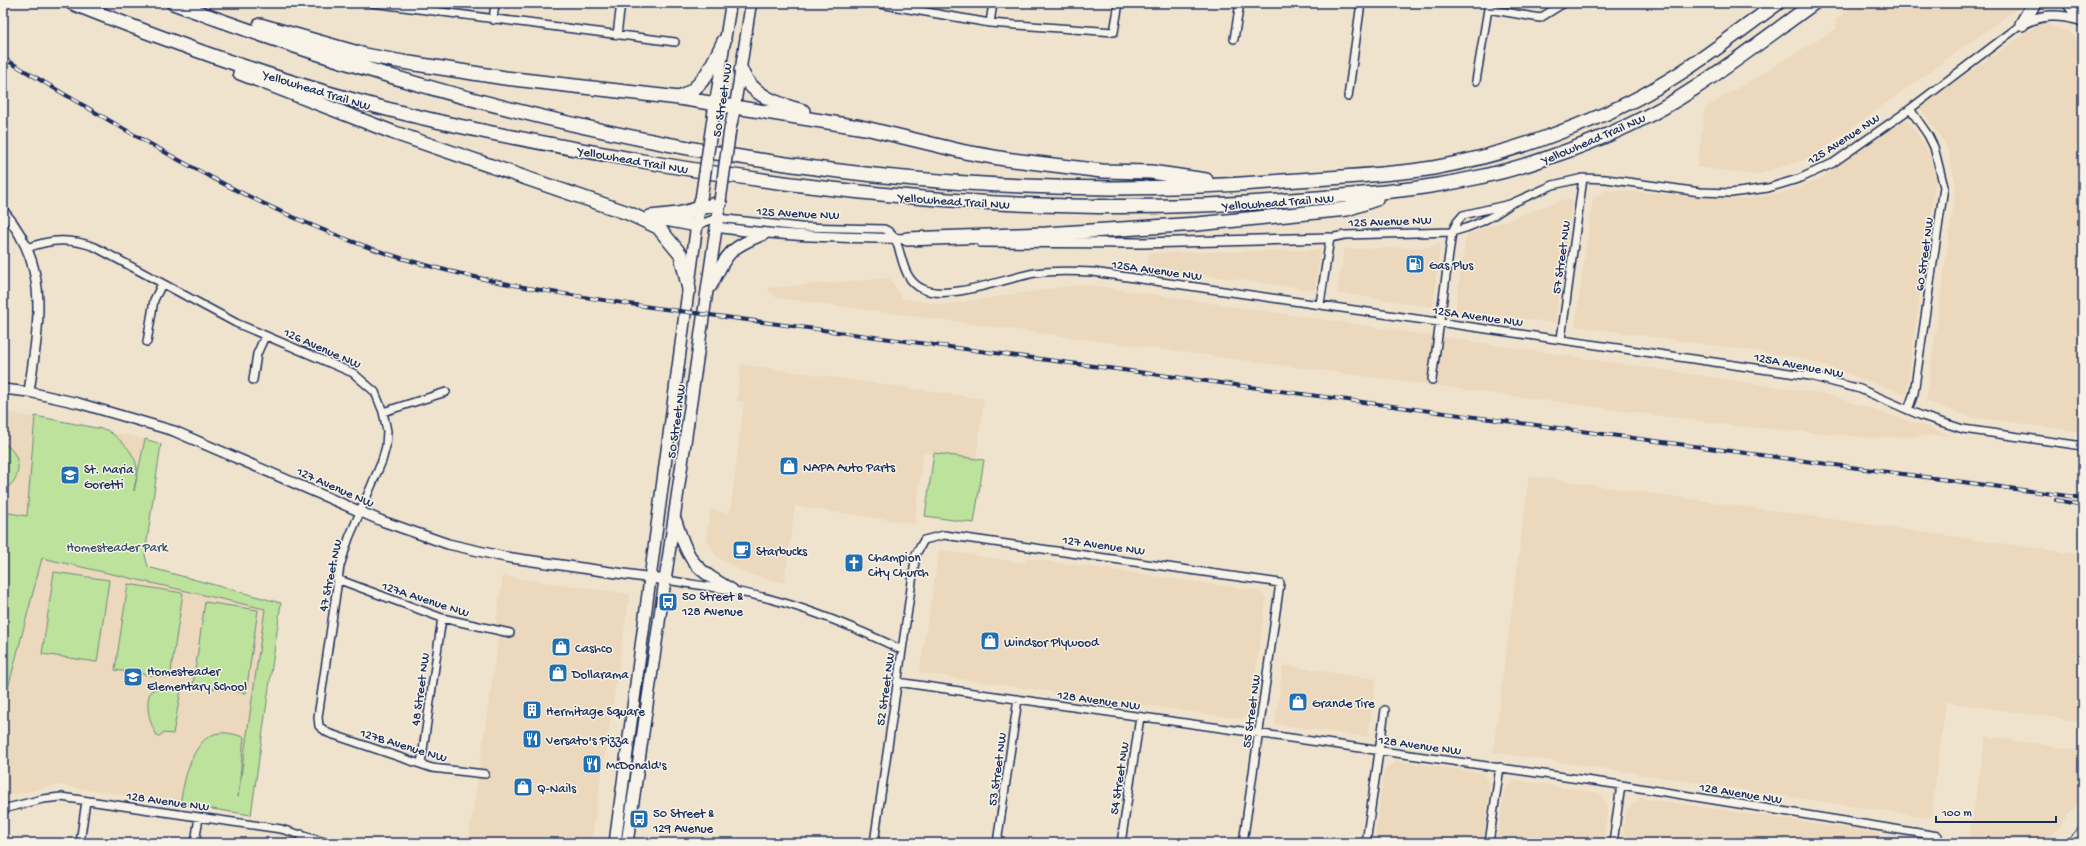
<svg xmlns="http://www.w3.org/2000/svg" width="2086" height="846" font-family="'Gochi Hand',sans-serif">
	<rect width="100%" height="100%" fill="#f0e3ce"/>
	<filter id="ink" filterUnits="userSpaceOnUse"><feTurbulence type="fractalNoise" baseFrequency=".025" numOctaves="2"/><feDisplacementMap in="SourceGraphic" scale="8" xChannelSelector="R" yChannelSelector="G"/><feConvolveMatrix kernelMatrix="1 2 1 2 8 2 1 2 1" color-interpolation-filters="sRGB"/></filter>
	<g filter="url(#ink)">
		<path fill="#ecd8bc" d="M1858,3H2025L1810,158L1755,175L1697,167L1705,108L1837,28L1835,20Z
			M2041,22L2071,33L2083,48V432L1970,417L1926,401L1956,186L1948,149L1920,107Z
			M1905,117L1927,148L1936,180L1906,394L1802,358L1575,326L1593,198L1606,190L1741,199L1782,193L1818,180Z
			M1562,200H1572L1555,323L1455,310L1466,235Z
			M1440,244L1433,307L1337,293L1344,249L1432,247Z
			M1320,250L1315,290L1146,267L1149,253Z
			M889,278L902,298L941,305L1083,284L1826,394L1951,435L1873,438L1737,426L777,298L767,288Z
			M741,364L984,399L976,459L923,453L915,524L795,506L784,583L747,574L717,557L706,539L711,510L730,513L744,402L737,401Z
			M3,411L145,439L129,517L27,516L3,512Z
			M1529,476L2083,555V722L1946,702L1931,818L1493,752Z
			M939,550L1025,563L1026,558L1260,591L1266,599L1250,713L1241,719L919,673Z
			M42,558L266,609L236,812L58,785L3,797V724L6,696Z
			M503,576L630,594L591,843H468L498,641L496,622Z
			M1283,665L1376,679L1368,737L1275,724Z
			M1986,736L2083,751V797L2046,843H1968Z
			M1396,761L1483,773L1490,785L1483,843H1374L1384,771Z
			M1516,780L1600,793L1608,806L1603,843H1497L1505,789Z
			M1640,798L1872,832L1901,843H1622L1626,811Z"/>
		<path fill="#bce29c" stroke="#6c887d" d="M35,416L107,430C120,439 136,453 137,469C138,476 134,485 134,491L145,439L161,444L145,555L148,567L281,603L251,815L180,804C184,782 192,735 220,733C227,732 237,735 244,737L238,797L265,609L42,558L6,696L3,724V512L27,516Z
			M3,443C22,452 24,482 3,489Z
			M934,453L984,460L974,523L925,516Z
			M54,572L109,580L97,662L42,654Z
			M128,584L183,593L170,678L115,670Z
			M205,602L258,610L246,693L193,685Z
			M156,689L181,690L173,734L163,733L158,737C150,725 144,704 151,691Z"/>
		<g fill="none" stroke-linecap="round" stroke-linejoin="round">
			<g stroke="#1b2f5e" stroke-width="10">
				<path id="minor" d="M372,3L675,42
					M874,3L990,23L1114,32L1119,3
					M1488,9L1540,18L1564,3
					M493,20L495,3
					M990,23L993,3
					M617,35L621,3
					M1234,39L1240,3
					M1476,81L1489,3
					M1348,97L1361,3
					M697,225L717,218L800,227L884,229C906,237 895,277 923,289C948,301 1007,278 1035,273C1055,270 1074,271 1093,272L1810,376L1860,389L1922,416L1963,429L2083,446
					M27,248C51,239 71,238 95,247L236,323L353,373L375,392L383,412L446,392
					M1320,304L1330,238L1345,235L1452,232C1473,227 1490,219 1508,206
					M1561,339L1583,178
					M147,342L154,300L162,284
					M253,380L257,354L265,336
					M1432,380L1452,232L1457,222L1463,215L1510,204L1553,185L1583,178L1606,179L1700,192L1731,193L1768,188L1801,178L1833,163L1910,109L2022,24
					M1908,410L1914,393L1944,187L1934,147L1928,135L1910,109
					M383,412L387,431L386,446L382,461L349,538L340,566L318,717L319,726L328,733L432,768L485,774
					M337,579L442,618L510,633
					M666,580C702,586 739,590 774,600C819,612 860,630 902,650
					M897,682L1621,785L1938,836
					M421,764L442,618
					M3,809L43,799L61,797L281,829L328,843
					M80,843L86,801
					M195,843L199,817
					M300,843L301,834
					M874,843L916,554L924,540L944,535L1280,583L1243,843
					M997,843L1018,699
					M1121,843L1140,717
					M1366,843L1385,710
					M1489,843L1500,767
					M1613,843L1621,785"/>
			</g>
			<g stroke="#1b2f5e" stroke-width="12">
				<path id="tertiary" d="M2067,3L2081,21
					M2022,24C2042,14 2059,14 2080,20
					M3,211C52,267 38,326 29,392
					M716,227C782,237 846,237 912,239
					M981,242L1141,243L1330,238
					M3,389L29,392L78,403L174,431L382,521L448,544L505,557L666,580"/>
			</g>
			<g stroke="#1b2f5e" stroke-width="13">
				<path id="secondary" d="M715,103L731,3
					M735,106L751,3"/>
			</g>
			<g stroke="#1b2f5e" stroke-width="14">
				<path id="primary" d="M712,125L715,103
					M730,129L735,106
					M711,286C728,252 729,248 764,234
					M676,521C689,564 695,568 732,590
					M615,843L700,201
					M627,843L720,201"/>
			</g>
			<g stroke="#1b2f5e" stroke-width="16">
				<path id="motorway" d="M72,3C165,40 260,75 357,101C450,127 547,144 642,161C852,198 1065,217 1278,201C1369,194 1460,189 1547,158C1598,141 1650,118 1695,88C1736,61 1775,31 1814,3
					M173,3C526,135 905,212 1283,181C1333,177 1384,176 1433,168C1467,162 1507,151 1539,140C1578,126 1619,110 1654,89C1698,64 1738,32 1778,3
					M2022,24L2034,3
					M260,25L365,55L403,62L505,78L679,98L865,128
					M741,70C750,95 780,105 803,111
					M240,73L392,132L628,213L658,227L681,255L689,289
					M679,98C704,88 713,63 724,41
					M857,126L965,152L1005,159L1102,171L1151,172L1206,180
					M650,217L678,214L720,203
					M665,219L697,225
					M907,239L1046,234L1197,224L1347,209L1376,199"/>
			</g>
			<use href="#minor" stroke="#f7f3e8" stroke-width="7"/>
			<use href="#tertiary" stroke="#f7f3e8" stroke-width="9"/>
			<use href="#secondary" stroke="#f7f3e8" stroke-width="10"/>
			<use href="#primary" stroke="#f7f3e8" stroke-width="11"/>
			<use href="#motorway" stroke="#f7f3e8" stroke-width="13"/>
			<path stroke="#1b2f5e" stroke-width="1" d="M2063,843L2083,823
				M2074,843L2083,834"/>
			<g stroke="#1b2f5e" stroke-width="4">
				<path id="rail" d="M3,58C126,130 249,208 385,253C472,281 561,294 650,307L2083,498
					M2056,500L2083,505"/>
			</g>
			<use href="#rail" stroke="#f7f3e8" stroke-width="2.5" stroke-dasharray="8" stroke-linecap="butt"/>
			<g stroke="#1b2f5e" stroke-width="14" stroke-linecap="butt">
				<path id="primary-bridge" d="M701,199L712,125
					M720,201L730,129"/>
			</g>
			<use href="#primary-bridge" stroke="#f7f3e8" stroke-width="11"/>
		</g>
	</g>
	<defs>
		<g id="fuel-square" transform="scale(1)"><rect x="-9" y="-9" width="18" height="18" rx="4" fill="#1f6fb2" stroke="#f7f3e8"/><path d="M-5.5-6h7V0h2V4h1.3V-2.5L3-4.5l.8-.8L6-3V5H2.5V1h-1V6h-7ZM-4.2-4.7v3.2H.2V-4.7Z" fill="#fff"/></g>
		<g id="shop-square" transform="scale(1)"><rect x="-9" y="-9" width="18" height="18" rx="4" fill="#1f6fb2" stroke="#f7f3e8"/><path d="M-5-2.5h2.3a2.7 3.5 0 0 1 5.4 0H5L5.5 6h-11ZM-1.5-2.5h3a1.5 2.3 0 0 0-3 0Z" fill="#fff"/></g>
		<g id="school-square" transform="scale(1)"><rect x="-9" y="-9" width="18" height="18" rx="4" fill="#1f6fb2" stroke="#f7f3e8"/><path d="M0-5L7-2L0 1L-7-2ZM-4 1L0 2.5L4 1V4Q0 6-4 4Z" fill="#fff"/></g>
		<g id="cafe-square" transform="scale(1)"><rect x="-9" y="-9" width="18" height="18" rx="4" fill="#1f6fb2" stroke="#f7f3e8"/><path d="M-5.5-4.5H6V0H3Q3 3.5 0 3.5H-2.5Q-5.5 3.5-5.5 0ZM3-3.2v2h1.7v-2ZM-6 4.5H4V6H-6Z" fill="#fff"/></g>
		<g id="church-square" transform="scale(1)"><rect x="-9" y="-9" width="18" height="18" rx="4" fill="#1f6fb2" stroke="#f7f3e8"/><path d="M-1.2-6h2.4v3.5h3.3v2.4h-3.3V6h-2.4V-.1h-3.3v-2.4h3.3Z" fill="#fff"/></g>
		<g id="bus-square" transform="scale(1)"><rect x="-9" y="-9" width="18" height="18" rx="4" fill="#1f6fb2" stroke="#f7f3e8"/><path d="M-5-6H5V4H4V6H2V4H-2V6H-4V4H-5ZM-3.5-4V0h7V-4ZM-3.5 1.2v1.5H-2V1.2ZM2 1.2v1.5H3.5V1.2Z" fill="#fff"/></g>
		<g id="building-square" transform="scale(1)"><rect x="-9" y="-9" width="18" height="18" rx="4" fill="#1f6fb2" stroke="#f7f3e8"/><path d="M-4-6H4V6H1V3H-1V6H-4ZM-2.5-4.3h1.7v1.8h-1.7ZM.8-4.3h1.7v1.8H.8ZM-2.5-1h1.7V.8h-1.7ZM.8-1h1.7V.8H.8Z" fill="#fff"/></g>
		<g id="restaurant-square" transform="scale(1)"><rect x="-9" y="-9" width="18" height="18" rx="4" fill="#1f6fb2" stroke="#f7f3e8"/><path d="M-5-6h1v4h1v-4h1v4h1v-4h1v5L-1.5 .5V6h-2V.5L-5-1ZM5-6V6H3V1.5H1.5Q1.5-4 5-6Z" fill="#fff"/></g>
	</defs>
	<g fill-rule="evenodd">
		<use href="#fuel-square" x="1415" y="264"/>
		<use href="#shop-square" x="789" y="466"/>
		<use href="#school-square" x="70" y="475"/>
		<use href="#cafe-square" x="742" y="550"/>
		<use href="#church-square" x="854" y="563"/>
		<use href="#bus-square" x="668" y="602"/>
		<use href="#shop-square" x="990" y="641"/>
		<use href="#shop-square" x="561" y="647"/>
		<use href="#shop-square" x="558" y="673"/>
		<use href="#school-square" x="133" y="677"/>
		<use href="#shop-square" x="1298" y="702"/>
		<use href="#building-square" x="532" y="710"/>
		<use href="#restaurant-square" x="532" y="739"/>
		<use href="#restaurant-square" x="592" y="764"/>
		<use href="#shop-square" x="523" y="787"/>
		<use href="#bus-square" x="639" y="819"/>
	</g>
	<g text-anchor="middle" stroke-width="3" stroke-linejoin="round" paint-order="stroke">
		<g font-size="13" fill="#1b2f5e" stroke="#f7f3e8">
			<text transform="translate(317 89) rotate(17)" y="5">Yellowhead Trail NW</text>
			<text transform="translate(721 100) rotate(-81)" y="5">50 Street NW</text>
			<text transform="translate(1593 138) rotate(-23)" y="5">Yellowhead Trail NW</text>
			<text transform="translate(1843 138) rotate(-33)" y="5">125 Avenue NW</text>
			<text transform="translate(633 159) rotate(10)" y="5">Yellowhead Trail NW</text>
			<text transform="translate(954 200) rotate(4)" y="5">Yellowhead Trail NW</text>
			<text transform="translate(1278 201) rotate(-4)" y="5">Yellowhead Trail NW</text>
			<text transform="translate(798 212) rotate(3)" y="5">125 Avenue NW</text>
			<text transform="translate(1390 220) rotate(-2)" y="5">125 Avenue NW</text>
			<text transform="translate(1923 254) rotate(-82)" y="5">60 Street NW</text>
			<text transform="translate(1560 257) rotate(-82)" y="5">57 Street NW</text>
			<text transform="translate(1157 269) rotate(8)" y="5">125A Avenue NW</text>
			<text transform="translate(1478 315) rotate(8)" y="5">125A Avenue NW</text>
			<text transform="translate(323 347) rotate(24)" y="5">126 Avenue NW</text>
			<text transform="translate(1799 364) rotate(11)" y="5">125A Avenue NW</text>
			<text transform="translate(675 421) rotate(-82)" y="5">50 Street NW</text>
			<text transform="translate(336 486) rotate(24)" y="5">127 Avenue NW</text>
			<text transform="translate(1104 544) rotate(8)" y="5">127 Avenue NW</text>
			<text transform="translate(329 575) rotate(-78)" y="5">47 Street NW</text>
			<text transform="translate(426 598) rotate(18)" y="5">127A Avenue NW</text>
			<text transform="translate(419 689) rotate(-82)" y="5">48 Street NW</text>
			<text transform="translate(884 689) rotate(-82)" y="5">52 Street NW</text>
			<text transform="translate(1099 699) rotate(8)" y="5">128 Avenue NW</text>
			<text transform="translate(1250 711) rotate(-82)" y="5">55 Street NW</text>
			<text transform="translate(404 744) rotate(17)" y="5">127B Avenue NW</text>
			<text transform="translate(1420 744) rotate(8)" y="5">128 Avenue NW</text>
			<text transform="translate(996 769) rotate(-82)" y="5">53 Street NW</text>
			<text transform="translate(1118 778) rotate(-81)" y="5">54 Street NW</text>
			<text transform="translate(1741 792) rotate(9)" y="5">128 Avenue NW</text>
			<text transform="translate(168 800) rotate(8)" y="5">128 Avenue NW</text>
		</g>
		<g font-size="13" fill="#1b2f5e" stroke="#f7f3e8" text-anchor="start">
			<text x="1429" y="269">Gas Plus</text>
			<text x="803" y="471">NAPA Auto Parts</text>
			<text x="84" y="473">St. Maria<tspan x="84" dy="15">Goretti</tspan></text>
			<text x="756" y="555">Starbucks</text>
			<text x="868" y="561">Champion<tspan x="868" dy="15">City Church</tspan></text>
			<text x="682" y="600">50 Street &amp;<tspan x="682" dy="15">128 Avenue</tspan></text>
			<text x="1004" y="646">Windsor Plywood</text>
			<text x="575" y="652">Cashco</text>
			<text x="147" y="675">Homesteader<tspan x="147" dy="15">Elementary School</tspan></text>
			<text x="572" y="678">Dollarama</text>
			<text x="1312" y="707">Grande Tire</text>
			<text x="546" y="715">Hermitage Square</text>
			<text x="546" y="744">Versato's Pizza</text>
			<text x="606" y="769">McDonald's</text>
			<text x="537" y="792">Q-Nails</text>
			<text x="653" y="817">50 Street &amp;<tspan x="653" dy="15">129 Avenue</tspan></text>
		</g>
		<g font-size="13" fill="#3b536a" stroke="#f7f3e8">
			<text x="117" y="551">Homesteader Park</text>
		</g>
	</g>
	<rect width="2086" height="846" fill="none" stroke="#f7f3e8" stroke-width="16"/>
	<rect x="8" y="8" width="2070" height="830" fill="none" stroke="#1b2f5e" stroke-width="1.5" filter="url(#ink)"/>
	<path d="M1936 816v6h120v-6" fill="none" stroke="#1b2f5e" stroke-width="2"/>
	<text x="1942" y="816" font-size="12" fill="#1b2f5e" stroke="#f7f3e8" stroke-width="3" paint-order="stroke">100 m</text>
</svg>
